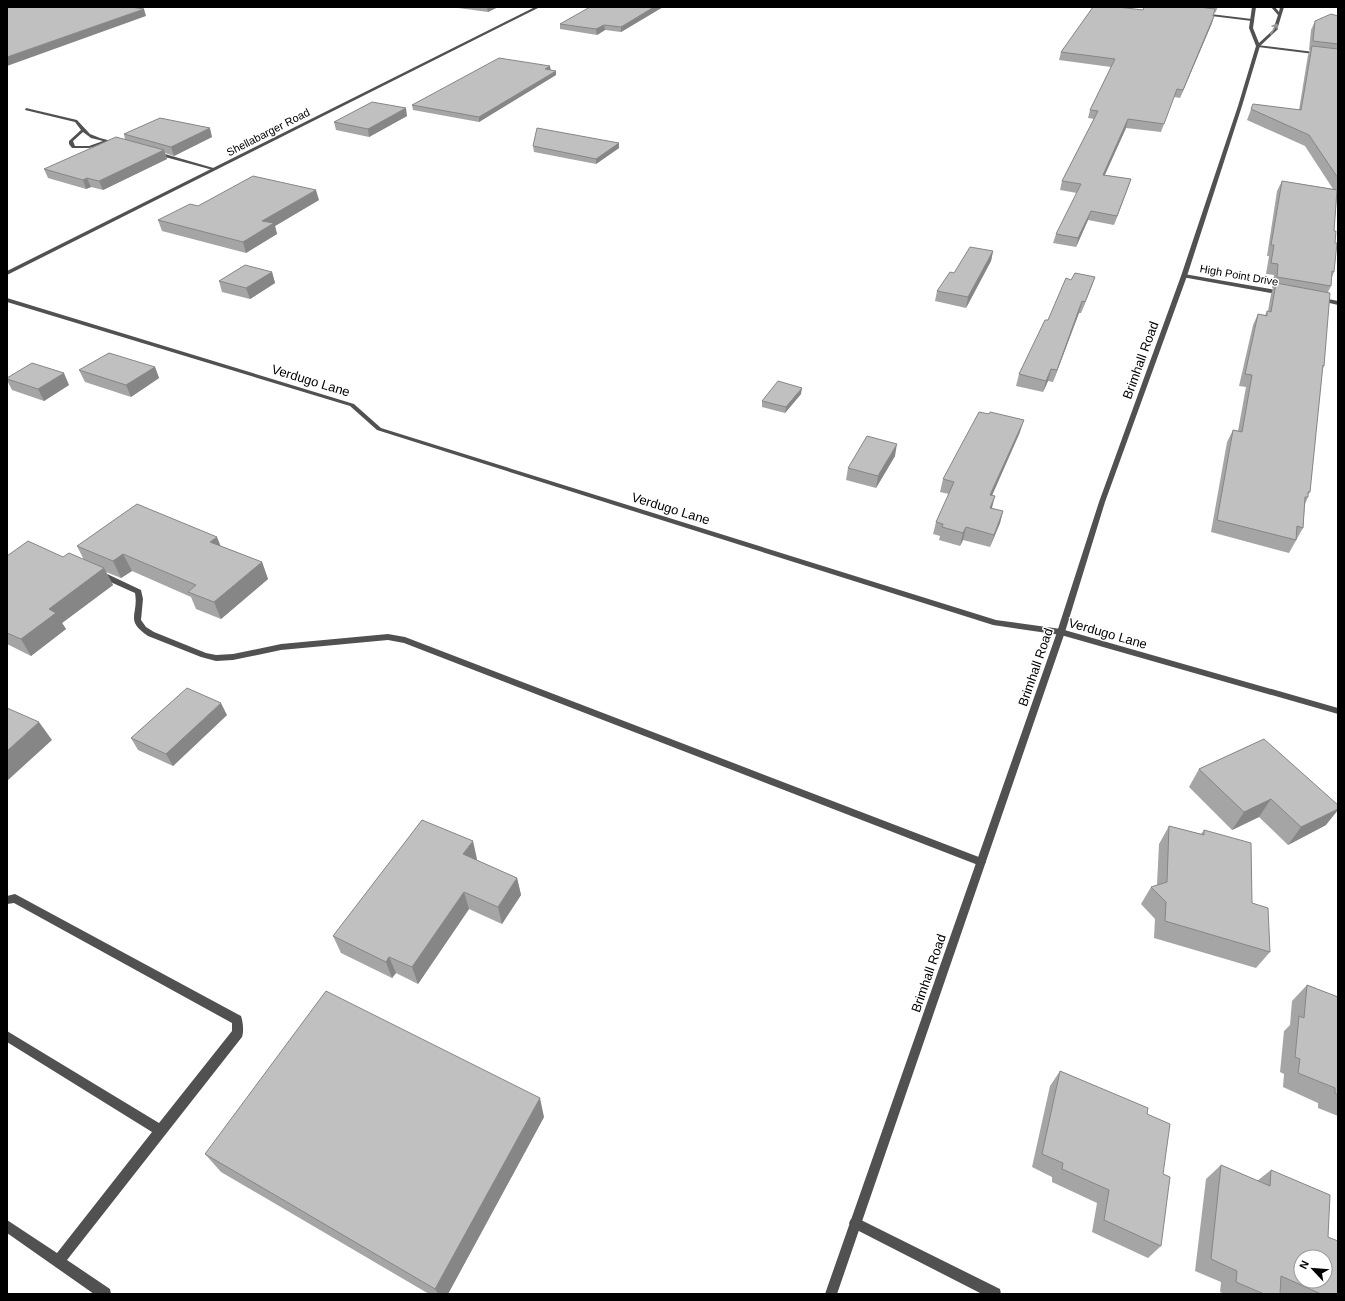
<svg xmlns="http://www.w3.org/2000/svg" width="1345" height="1301" font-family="Helvetica,sans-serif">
	<rect width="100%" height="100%" fill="#fff"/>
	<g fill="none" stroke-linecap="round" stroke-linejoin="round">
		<path fill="#515151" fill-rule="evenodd" d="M1202,13L1252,19L1254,20L1252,21L1203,15Z
			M26,108L77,120L90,134L100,138L119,143L117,144L108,143L89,148H72L69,144V141L81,130L75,122L25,110ZM83,132L91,138L103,141L89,146H75L73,141Z
			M154,152H158L217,169L213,170L154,154Z
			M97,572H103L141,590L143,599L141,620L146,627L154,632L206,653L216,655L233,654L281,644L388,634L405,637L984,859L986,862L984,865L981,866L978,865L404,643L388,640L281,650L233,660L216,661L201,657L148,636C124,620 139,615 135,593L97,576L96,574Z
			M15,894L241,1016C243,1022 244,1031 242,1037L67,1260L110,1289L111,1294H94L7,1233V1220L57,1253L152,1132L7,1042V1031L159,1123L232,1031V1023L14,903L7,904V896Z"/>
		<path fill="#515151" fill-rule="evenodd" d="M535,7H540L7,275V271Z
			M1257,45L1338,55V57L1258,47Z
			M1184,274L1282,291L1285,293L1282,295L1182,277V275Z
			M1319,297L1338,301V305L1317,300V298Z
			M7,298L354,404L381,428L996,620L1061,629L1338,708V714L1061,635L993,625L377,430L350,406L7,302Z
			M855,1217L1000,1289L1001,1294H982L851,1227L849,1223L851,1219Z"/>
		<path fill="#515151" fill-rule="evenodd" d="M1252,7H1256L1253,28L1259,43L1273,30L1278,15L1271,7H1275L1279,12L1280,7H1284L1277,30L1260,46L1242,106L1187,276L1105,502L1065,632L837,1294H825L1057,632L1099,502L1181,276L1238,106L1256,46L1249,28Z"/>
	</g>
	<path fill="#a5a5a5" d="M451,7H498L488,12Z
		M663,7L621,32L605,30L597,35L560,29V24Z
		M1144,7H1218L1215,13L1214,12L1212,23L1180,98L1174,97L1161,132L1126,128L1105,175L1131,179L1114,225L1088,220L1076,247L1053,243L1056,234L1077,193L1060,190L1062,181L1094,119L1088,118L1090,110L1111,67L1059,60L1061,52L1143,10Z
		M1338,16V197L1337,195L1334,231V272L1332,277L1331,286L1328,292L1324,366L1322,370L1310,492L1308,495V497L1305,504L1303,528L1289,553L1211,532L1227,442L1233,430L1238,431L1246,387L1239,386L1253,325L1258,314L1265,315L1267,311H1268L1271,294L1273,288H1272L1274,275L1266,274L1269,256H1267L1277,191L1282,181L1333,189L1305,146L1247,120L1253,104L1299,110L1308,55L1310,50H1309L1311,30L1315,21Z
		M550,66V70L556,75L479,122L413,110L412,105Z
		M407,116L369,137L336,130L334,122Z
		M124,134L212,137L174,156L165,153L167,159L103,190L91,187L86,189L48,178L44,169L125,140Z
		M619,143V148L596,164L534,152L533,146Z
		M319,200L275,226L277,234L246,253L162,231L158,220L198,206Z
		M993,251L991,261L966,308L935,301L937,291L954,273Z
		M272,272L275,283L250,299L222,292L219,281Z
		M1095,277L1091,288L1081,313H1079L1053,382L1048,381L1043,392L1016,386L1019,374L1048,320L1071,280Z
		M155,367L159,378L131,397L85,382L79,370Z
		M7,378L69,385L44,401L12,390L7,380Z
		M801,394L785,413L762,407V401Z
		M1020,432L992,495V508L1003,511L1000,523L990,547L963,540L960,546L939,540L940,536L933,534L936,522L949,494L940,492L943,479Z
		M895,456L876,488L846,480L848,468Z
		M77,546H221L262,562L268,579L221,619L196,609L191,597L132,571L121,578L106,572L113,585L62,623L66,629L31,656L7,644V556L63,557L84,560Z
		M227,715L173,766L138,750L131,738Z
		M1264,739L1326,825L1288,845L1259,817L1232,830L1189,787L1199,769Z
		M1169,826L1201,834L1204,830L1252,903L1270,952L1256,968L1154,938L1155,919L1141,904L1151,887L1157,885L1159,844Z
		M477,859L476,860L517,878L521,895L502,924L469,909L418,984L396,973L392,978L341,953L333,936Z
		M1307,985L1338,997V1116L1318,1108V1103L1283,1087L1284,1074L1280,1072L1284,1031L1290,1025L1292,1001Z
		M1060,1071L1147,1114L1163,1174L1161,1246L1148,1258L1092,1232L1097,1203L1052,1182V1177L1032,1167L1050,1086Z
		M544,1117L448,1294H429L221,1172L205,1154Z
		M1221,1165L1257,1181L1271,1170L1328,1237L1338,1294H1224L1220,1292L1221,1282L1195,1271L1206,1179Z"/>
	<path fill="#868686" d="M487,7H498L488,12Z
		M654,7H663L621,32V27Z
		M144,9L146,16L7,66V57Z
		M1214,16L1212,23L1180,98L1183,90Z
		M604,25L605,30L597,35L596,29Z
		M550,66L551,71L545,69Z
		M556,71V75L479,122V117Z
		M406,108L407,116L369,137L368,129Z
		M1128,119L1126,128L1101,183L1103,175Z
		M210,128L212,137L174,156L171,147Z
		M619,143V148L596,164V159Z
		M164,150L167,159L103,190L99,181Z
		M87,178L91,187L86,189L83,180Z
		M1131,179L1128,188L1114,225L1117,216Z
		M316,190L319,200L275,226L277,234L246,253L243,242L262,221Z
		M1091,211L1088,220L1076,247L1078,238Z
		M993,251L991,261L966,308L968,297Z
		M272,272L275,283L250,299L246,288Z
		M1095,277L1091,288L1081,313L1085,302Z
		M1082,301L1079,313L1053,382L1057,370Z
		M155,367L159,378L131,397L126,385Z
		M1051,369L1048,381L1043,392L1046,381Z
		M64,373L69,385L44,401L38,389Z
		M802,388L801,394L785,413L786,407Z
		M1024,420L1020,432L987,507L990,495Z
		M897,444L895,456L876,488L878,476Z
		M995,496L992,508H990Z
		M1003,511L1000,523L990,547L994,535Z
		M966,527L963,540L960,546L963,533Z
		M217,537L224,554L210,542Z
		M123,554L132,571L121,578L113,561Z
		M262,562L268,579L221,619L214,602Z
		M104,568L113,585L62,623L66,629L31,656L21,639L49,609Z
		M221,703L227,715L173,766L166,754Z
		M39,722L52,740L7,781V751Z
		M1271,799L1259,817L1232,830L1244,812Z
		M1338,809V810L1326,825L1288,845L1301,827Z
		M473,841L477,859L468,871L463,854Z
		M517,878L521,895L502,924L498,907Z
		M464,892L469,909L418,984L412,967Z
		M389,957L396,973L392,978L386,962Z
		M540,1098L544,1117L448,1294H438L435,1289Z"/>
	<path fill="#c0c0c0" stroke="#868686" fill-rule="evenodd" d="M7,7H131L144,9L7,57Z
		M590,7H654L621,27L604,25L596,29L560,24Z
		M1093,7H1118L1143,10L1144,7H1199L1215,9L1213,16H1214L1183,90L1177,89L1164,124L1128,119L1103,175L1131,179L1117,216L1091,211L1078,238L1056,234L1081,184L1062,181L1098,111L1090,110L1115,59L1061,52Z
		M1331,14L1338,16V44L1313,41L1315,21Z
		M1312,46L1338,49V178L1309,135L1251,109L1253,104L1301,110Z
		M499,58L550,66L545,69L556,71L479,117L412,105Z
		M372,102L406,108L368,129L334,122Z
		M160,118L210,128L171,147L124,134Z
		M537,128L619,143L596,159L533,146Z
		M116,137L164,150L99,181L87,178L83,180L44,169Z
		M253,176L316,190L262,221L274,223L243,242L158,220L190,204L198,206Z
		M1282,181L1337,190L1334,231H1336L1335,243H1337L1334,272L1332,271L1331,286L1277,277L1278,264L1271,263L1274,245H1271Z
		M970,247L993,251L968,297L937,291L950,272L954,273Z
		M245,265L272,272L246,288L219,281Z
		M1075,273L1095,277L1085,302L1082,301L1057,370L1051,369L1046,381L1019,374L1045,320H1048L1066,278L1071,280Z
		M1276,283L1330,293L1324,366L1323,365L1310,492H1308V497H1305L1303,528L1297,526L1296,540L1217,520L1233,430L1242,432L1252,375L1245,374L1258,314L1267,316V311L1271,312Z
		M109,353L155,367L126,385L79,370Z
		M32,363L64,373L38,389L7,379V378Z
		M778,381L802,388L786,407L762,401Z
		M979,412L989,414L990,412L1024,420L990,495L995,496L990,508L1003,511L994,535L966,527L963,533L942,527L943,524L936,522L954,482L943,479Z
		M867,436L897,444L878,476L848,468Z
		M137,504L217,537L210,542L262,562L214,602L188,592L196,585L123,554L113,561L77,546Z
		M28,541L63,557L69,553L104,568L49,609L56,613L21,639L7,633V556Z
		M187,688L221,703L166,754L131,738Z
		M7,708L39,722L7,751Z
		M1264,739L1338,805V809L1301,827L1271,799L1244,812L1199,769Z
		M422,820L473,841L463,854L517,878L498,907L464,892L412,967L389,957L386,962L333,936Z
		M1169,826L1204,835V830L1251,843L1252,903L1268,908L1270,952L1165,921L1166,902L1151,887L1167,882Z
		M1307,985L1338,997V1095L1335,1093V1088L1298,1073L1300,1059L1295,1057L1299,1016L1304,1018Z
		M326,991L540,1098L435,1289L205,1154Z
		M1060,1071L1148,1108L1147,1114L1170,1124L1163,1174L1170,1177L1161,1246L1104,1220L1109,1190L1062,1169L1063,1163L1042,1154Z
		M1221,1165L1270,1186L1271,1170L1330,1195L1328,1237L1338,1241V1294H1321L1281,1276L1280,1294H1264L1236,1282L1237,1271L1211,1259ZM1301,1257H1325V1281H1301Z"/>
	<defs><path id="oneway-shaft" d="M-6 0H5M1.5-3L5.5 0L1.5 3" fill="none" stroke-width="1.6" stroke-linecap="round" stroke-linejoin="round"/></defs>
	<use stroke="#979797" href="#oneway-shaft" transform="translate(1274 29) rotate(-59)"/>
	<g text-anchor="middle" stroke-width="3" stroke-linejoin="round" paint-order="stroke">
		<g font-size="11" fill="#000" stroke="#fff">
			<text transform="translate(268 132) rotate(-27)" y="4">Shellabarger Road</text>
			<text transform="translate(1239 275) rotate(10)" y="4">High Point Drive</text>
		</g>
		<g font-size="13" fill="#000" stroke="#fff">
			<text transform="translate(1140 360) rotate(-70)" y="5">Brimhall Road</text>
			<text transform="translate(311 380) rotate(17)" y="5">Verdugo Lane</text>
			<text transform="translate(671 508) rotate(17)" y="5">Verdugo Lane</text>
			<text transform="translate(1108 633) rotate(16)" y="5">Verdugo Lane</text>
			<text transform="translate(1035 667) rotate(-71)" y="5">Brimhall Road</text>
			<text transform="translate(928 973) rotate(-71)" y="5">Brimhall Road</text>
		</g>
	</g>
	<rect width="1345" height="1301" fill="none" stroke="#000000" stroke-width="16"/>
	<g transform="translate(1313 1269) rotate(296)"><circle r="19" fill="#ffffff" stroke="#999999"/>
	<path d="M0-3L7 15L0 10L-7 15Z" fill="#000000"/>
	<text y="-6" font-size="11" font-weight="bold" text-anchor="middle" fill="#000000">N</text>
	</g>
</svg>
